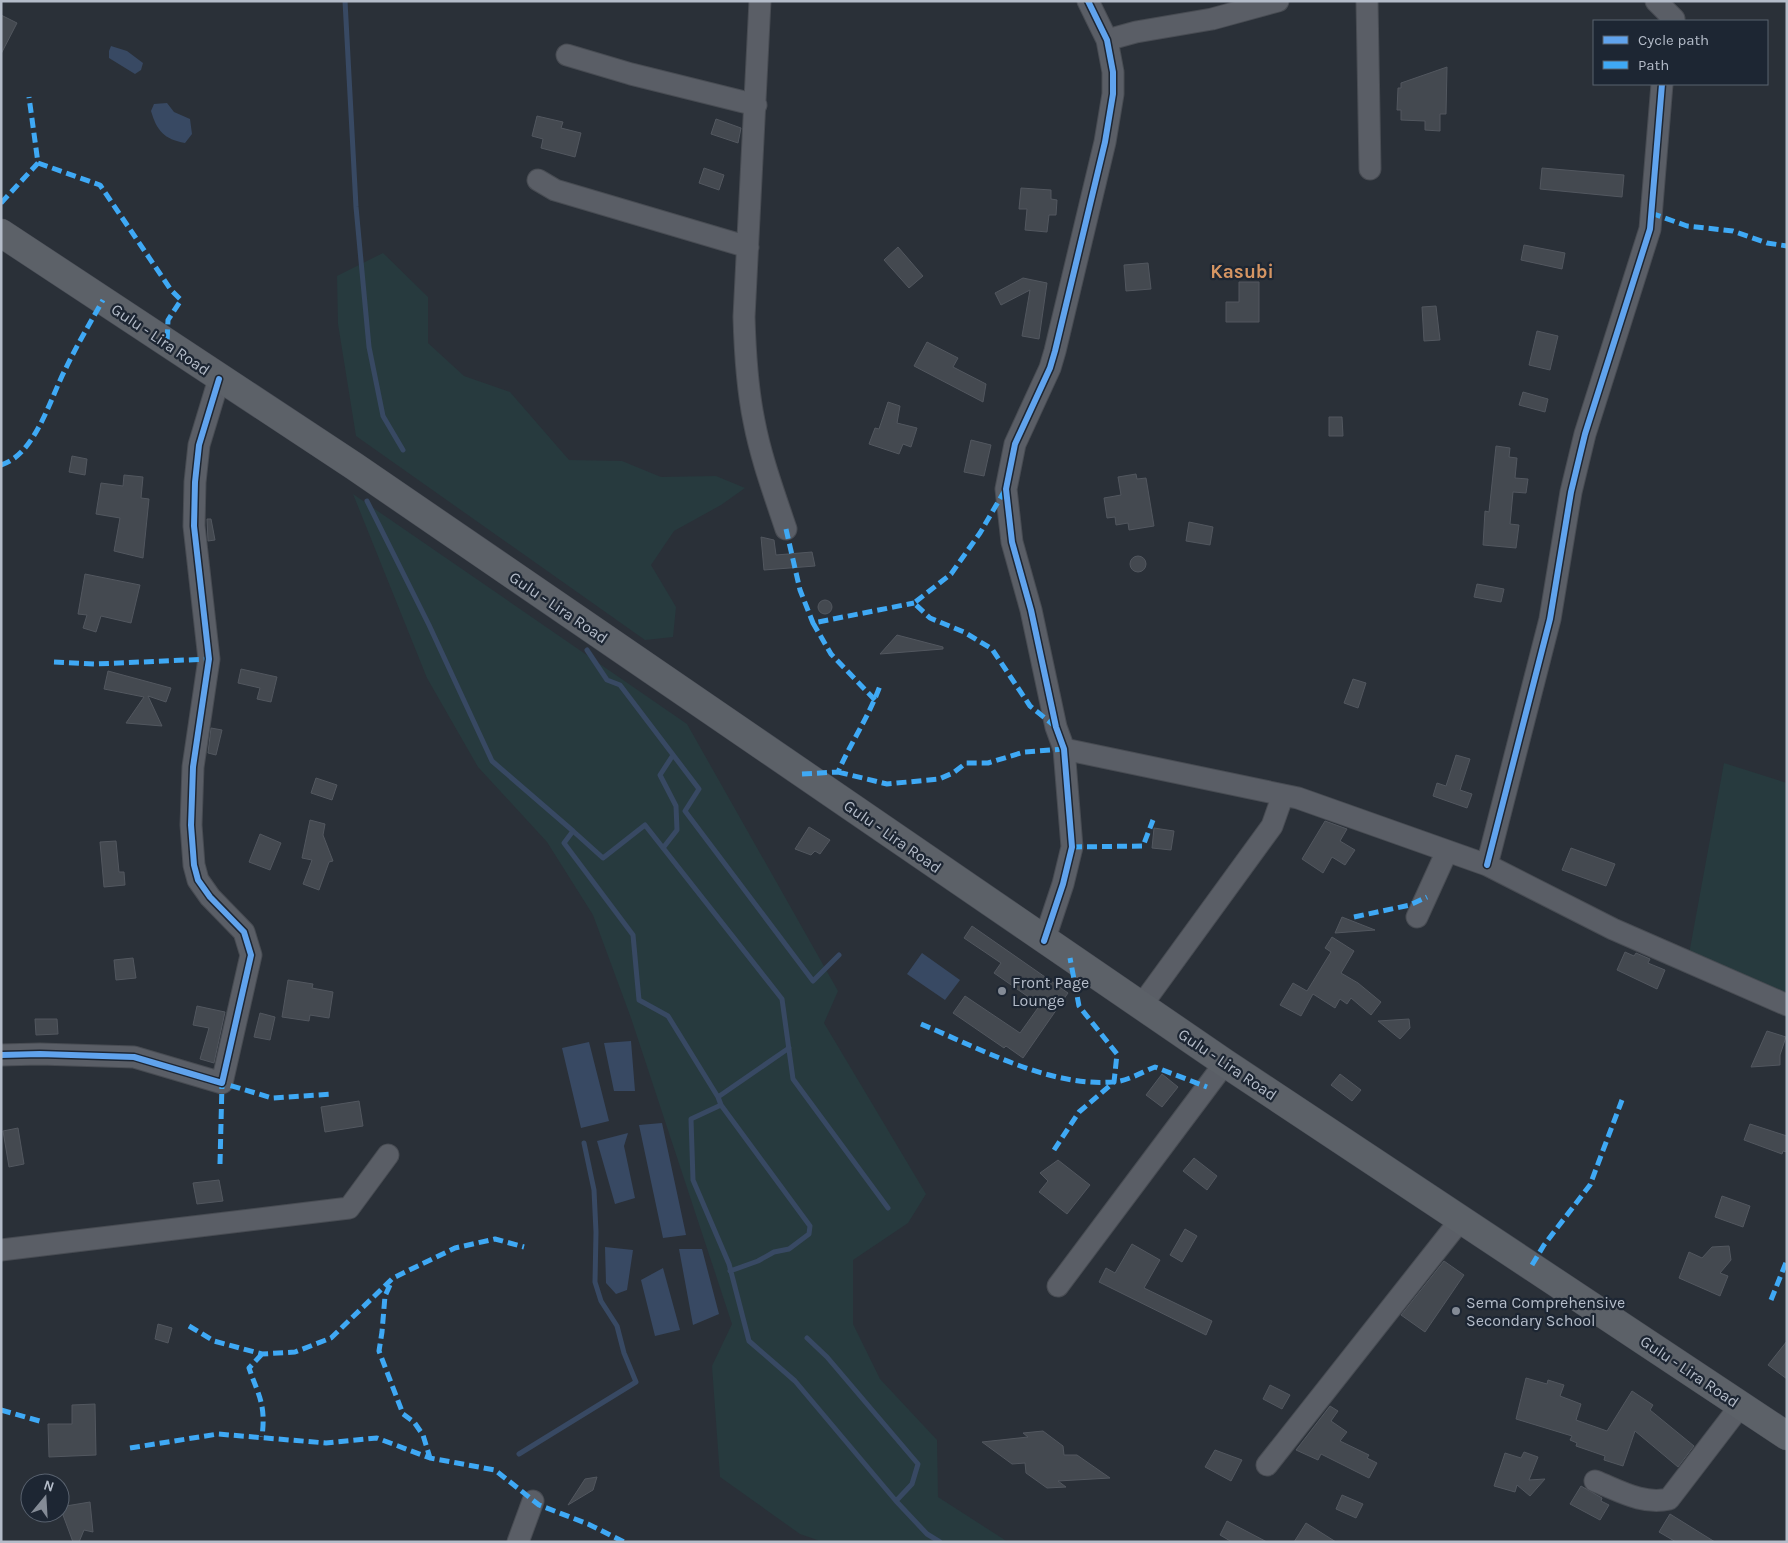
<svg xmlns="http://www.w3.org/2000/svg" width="1788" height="1543" font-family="Karla,sans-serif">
	<rect width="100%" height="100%" fill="#2a3038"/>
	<path fill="#273a3e" d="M383,253L428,297V343L464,376L510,392L569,460L622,461L661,477L716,476L745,488L721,505L674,531L651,565L676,607L673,637L645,640L356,436L338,324L337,276Z
		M353,494L687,724L838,991L824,1023L926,1194L908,1223L853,1260V1324L880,1379L937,1440L938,1497L1008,1542H823L800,1534L720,1477L712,1366L732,1324L631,1018L593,915L547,842L478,767L427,678Z
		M1724,763L1787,783V996L1689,954Z"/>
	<path fill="#384963" d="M111,46L127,51L143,63L141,70L135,74L109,58V51Z
		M167,103L174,112L190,119L192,134L185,143C164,139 157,131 151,111L154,104Z
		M922,953L960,980L945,1000L907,974Z
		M631,1041L635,1091H614L604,1043Z
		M589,1042L609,1121L581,1128L562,1048Z
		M662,1123L686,1235L663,1238L639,1125Z
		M628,1133L624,1146L635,1198L615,1204L597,1141Z
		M605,1247L633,1250L627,1290L616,1294L606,1283Z
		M679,1249H702L719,1314L693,1325Z
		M663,1268L680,1330L655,1336L641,1280Z"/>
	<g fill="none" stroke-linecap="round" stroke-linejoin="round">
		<path stroke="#384963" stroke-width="5" d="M345,1L356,207L369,347L383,416L403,450
			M367,501L429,625L492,761L573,831L564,843L633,935L639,1000L668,1016L718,1097L721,1105L691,1119L693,1180L729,1264L749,1341L795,1381L896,1501L927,1534L940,1542
			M587,650L607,680L620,685L699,789L685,811L813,981L839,955
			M573,831L603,858L645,825L782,999L793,1079L888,1208
			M663,848L677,830L676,806L660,775L673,755
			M718,1097L789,1048
			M721,1105L810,1226L809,1234L789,1249L774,1252L758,1261L730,1271
			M807,1338L827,1357L918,1464L912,1484L896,1501
			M519,1454L636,1382L624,1353L617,1326L601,1301L595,1282L596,1232L594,1190L584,1143"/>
	</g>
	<path fill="#444950" stroke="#52575f" d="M1,15L17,23L1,54Z
		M1447,67L1446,114H1440V131L1425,130V121L1401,120V110H1397L1398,88H1401V83Z
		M537,116L563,122L561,128L581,133L575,157L541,148L543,139L532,136Z
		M716,119L741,128L738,143L711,134Z
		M704,168L724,175L719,190L699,183Z
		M1542,168L1624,175L1622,197L1540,189Z
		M1021,188L1051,190V199L1057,200L1056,215H1049L1047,232L1025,230L1027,209H1019Z
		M1524,245L1565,253L1562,269L1521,260Z
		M898,247L923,276L909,288L884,260Z
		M1148,263L1151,289L1126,291L1124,265Z
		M1023,278L1047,283L1039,339L1022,336L1030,290L1001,305L995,293Z
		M1239,282H1259V322H1226V302H1239Z
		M1436,306L1440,340L1424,341L1422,307Z
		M1537,331L1558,336L1550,370L1529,365Z
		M927,342L958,358L953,367L986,384L983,402L914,366Z
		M1523,392L1548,399L1545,412L1519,405Z
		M888,402L900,406L897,423L917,428L911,447L903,444L899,454L869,444L875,428L879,429Z
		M1329,417H1342L1343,436H1329Z
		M971,440L991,445L984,476L964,472Z
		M1496,446L1510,448L1509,457L1517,458L1515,478L1528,479L1526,493L1513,492L1510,524L1519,525L1516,548L1483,545L1485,511L1489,512Z
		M72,456L87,459L85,475L69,472Z
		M1136,474L1137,479L1146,478L1154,526L1129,530L1128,523L1116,525L1115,517L1107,518L1104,498L1121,495L1118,477Z
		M124,475L143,477L141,498L149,499L143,558L114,551L120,518L96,514L101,483L123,486Z
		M207,519H211L215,540L208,541Z
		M1189,522L1213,527L1210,545L1186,541Z
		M761,537L774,540L776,555L812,552L815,566L764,570Z
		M1130 564a8 8 0 1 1 16 0a8 8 0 1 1-16 0Z
		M85,574L140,585L131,623L101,616L96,632L83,628L87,615L78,614Z
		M1477,584L1504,589L1501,602L1474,597Z
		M818 607a7 7 0 1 1 14 0a7 7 0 1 1-14 0Z
		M897,635L943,647V649L880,654Z
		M241,669L277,677L271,702L257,699L260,688L238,683Z
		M108,671L171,688L166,702L148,696L162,726L126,723L144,697L104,689Z
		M1353,679L1366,683L1358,708L1344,703Z
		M211,728L222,730L216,755L208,753Z
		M1456,755L1470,759L1460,790L1472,794L1467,808L1433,796L1437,783L1446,786Z
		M316,778L337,785L332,800L311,793Z
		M310,820L325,824L323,835L333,861L329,862L319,890L303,884L312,860L302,858Z
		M1325,821L1347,829L1340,841L1355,850L1345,865L1332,857L1323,873L1302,859Z
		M809,827L830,840L820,854L815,851L811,855L795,849Z
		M1154,828L1174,831L1171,850L1152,848Z
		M260,834L281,843L270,870L249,862Z
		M116,841L119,872H124L125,885L104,887L100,842Z
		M1571,848L1615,864L1606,886L1562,870Z
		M1342,917L1375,930L1335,933Z
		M972,926L1068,993L1023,1058L1006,1046L1004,1048L953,1013L965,996L1020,1033L1040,1005L994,973L1001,963L964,938Z
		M1332,937L1354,951L1341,973L1358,983L1381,1002L1371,1015L1351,998L1347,1004L1340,999L1335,1008L1313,994L1301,1016L1280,1005L1293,983L1307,991L1331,952L1325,948Z
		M1625,952L1634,956L1636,953L1650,959L1648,963L1665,970L1657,989L1617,970Z
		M133,958L136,978L116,980L114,960Z
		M288,980L313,984L312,988L333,992L329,1018L310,1015L309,1021L282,1017Z
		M197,1006L225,1012L214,1063L200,1059L209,1028L193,1025Z
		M260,1013L275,1017L270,1040L254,1037Z
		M35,1019H57L58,1034L36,1035Z
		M1409,1019L1410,1028L1400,1039L1378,1021Z
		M1767,1031L1786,1037L1780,1055V1065L1751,1067Z
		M1162,1074L1178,1087L1162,1107L1146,1095Z
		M1340,1074L1361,1090L1352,1101L1331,1085Z
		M359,1101L363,1126L325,1132L321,1107Z
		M1750,1124L1787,1136V1152L1783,1151L1782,1154L1744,1140Z
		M18,1128L24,1164L9,1167L3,1131Z
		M1194,1158L1217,1176L1207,1190L1183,1171Z
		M1058,1160L1090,1185L1067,1214L1039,1192L1048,1181L1040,1173Z
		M219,1180L223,1201L197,1204L193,1183Z
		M1722,1196L1750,1206L1743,1227L1715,1217Z
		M1185,1229L1197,1236L1182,1262L1170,1255Z
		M1132,1244L1160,1260L1144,1288L1212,1321L1206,1335L1099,1282L1106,1268L1115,1273Z
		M1729,1246L1731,1260L1720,1273L1728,1276L1720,1296L1679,1278L1689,1252L1702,1258L1712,1247Z
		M1444,1261L1464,1275L1425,1332L1401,1315Z
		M158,1324L172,1328L168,1343L155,1339Z
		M1787,1341V1379L1768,1365Z
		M1526,1378L1547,1384L1548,1380L1564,1385L1560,1396L1581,1404L1576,1420L1607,1431L1632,1391L1653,1405L1650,1410L1694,1446L1678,1467L1635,1431L1623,1466L1604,1460L1605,1456L1576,1446L1577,1443L1570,1440L1572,1436L1516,1419Z
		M1270,1385L1290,1395L1282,1409L1263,1399Z
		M95,1404L96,1455L49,1457L48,1424H72V1405Z
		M1330,1406L1338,1411L1331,1421L1347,1432L1340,1441L1369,1455L1367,1458L1377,1463L1369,1478L1321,1454L1318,1460L1296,1450Z
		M1043,1431L1063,1446L1064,1455H1077L1110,1478L1058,1481L1066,1487L1047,1488L1026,1473L1025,1463L1012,1464L982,1442L1028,1437L1023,1433Z
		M1215,1450L1242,1460L1231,1481L1205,1467Z
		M1524,1452L1538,1457L1529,1480L1545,1479L1530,1496L1517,1485L1515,1492L1494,1486L1505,1453L1521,1458Z
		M597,1477L593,1490L568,1505L585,1479Z
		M1581,1486L1602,1498L1601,1501L1609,1505L1600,1520L1570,1504Z
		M1342,1495L1363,1504L1356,1518L1336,1509Z
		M90,1502L93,1532L84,1530L79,1542H73L60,1507Z
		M1670,1514L1715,1542H1676L1659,1532Z
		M1227,1521L1267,1542H1232L1220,1535Z
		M1306,1523L1336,1542H1294Z"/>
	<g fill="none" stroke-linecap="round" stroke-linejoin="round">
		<g stroke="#484c53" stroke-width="23">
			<path id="street" d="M760,1L744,317C745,352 747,387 754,421C761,458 774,493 786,529
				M1367,1L1370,169
				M1656,1L1674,19V21
				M1107,40L1136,32L1212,19L1278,1
				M567,55L631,74L756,105
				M538,180L555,190L748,247
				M1064,749L1298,798L1487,865L1613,929L1787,1005
				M1487,865L1550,619L1571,492L1585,434L1650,229L1662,84
				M1417,917L1447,851
				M1044,941L1063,884L1072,847L1064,749L1056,727L1031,610L1012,542L1006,489L1015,444L1050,368L1055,351L1105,142L1113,94V72L1107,40L1088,1
				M1141,1006L1272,826L1283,795
				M1,1055L40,1054L134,1057L222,1083L251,955L244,932L210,897L198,880L194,865L191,825L193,767L209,659L194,526L195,482L199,445L219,379
				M1,1250L349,1208L388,1155
				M1058,1286L1225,1063
				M1267,1465L1462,1218
				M1595,1481C1620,1491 1643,1505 1669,1499L1741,1405
				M518,1542L533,1501"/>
		</g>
		<g stroke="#484c55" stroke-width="29">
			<path id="primary" d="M1,233L354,466L1225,1063L1787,1436"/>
		</g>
		<use href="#street" stroke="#5a5e66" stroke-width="21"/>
		<use href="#primary" stroke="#5c6168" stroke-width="28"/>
		<path stroke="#3fa9f5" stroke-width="5" stroke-dasharray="10 5" stroke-linecap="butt" d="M38,163L100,185L171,290L181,300L168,320L167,343
			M1,203L38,163L29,97
			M1651,213L1687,226L1733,231L1767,243L1787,246
			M1,465C36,454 50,398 66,368C77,345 90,323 103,300
			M1005,490L980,533L951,574L914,603L930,618L964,632L992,649L1030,706L1056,727
			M786,529L800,590L813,623
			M54,662L96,664L209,659
			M875,700L831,654L813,623L914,603
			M838,772L887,784L939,779L953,773L966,763H988L1024,752L1064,749
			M802,774L838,772C851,742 870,715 881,683
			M1072,847L1143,846L1153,820
			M1354,917L1410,905L1427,897
			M921,1024C979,1048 1049,1087 1112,1082C1126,1082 1142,1072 1155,1067L1207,1087
			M1054,1150L1079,1112L1114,1082L1117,1054L1079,1006L1070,958
			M220,1164L222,1083L272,1098L333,1094
			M1532,1265L1544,1245L1590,1185L1622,1100
			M390,1285L385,1296L382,1332L379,1351L403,1414L414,1422L423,1435L430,1458
			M1771,1300L1787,1260
			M189,1326L214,1341L262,1354L295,1352L331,1338L393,1278L455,1248L495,1239L524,1247
			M262,1354L249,1368C259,1397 266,1404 262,1437
			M1,1410L43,1422
			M130,1448L218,1434L326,1443L377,1438L430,1458L495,1470L539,1505L588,1524L624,1542"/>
		<g stroke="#1d2633" stroke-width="9">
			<path id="cycleway" d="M1487,865L1550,619L1571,492L1585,434L1650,229L1662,84
				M1044,941L1063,884L1072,847L1064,749L1056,727L1031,610L1012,542L1006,489L1015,444L1050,368L1055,351L1105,142L1113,94V72L1107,40L1088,1
				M1,1055L40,1054L134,1057L222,1083L251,955L244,932L210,897L198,880L194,865L191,825L193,767L209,659L194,526L195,482L199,445L219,379"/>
		</g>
		<use href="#cycleway" stroke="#60a3ed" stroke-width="6"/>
	</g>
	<g fill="#848b96" stroke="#1d2633" stroke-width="2">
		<circle cx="1002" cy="991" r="5"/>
		<circle cx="1456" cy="1311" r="5"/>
	</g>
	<g text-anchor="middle" stroke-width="4.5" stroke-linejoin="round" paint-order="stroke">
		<g font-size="16" fill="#b4bcc9" stroke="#1d2633">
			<text transform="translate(161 339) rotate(34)" y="6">Gulu - Lira Road</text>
			<text transform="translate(559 607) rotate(34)" y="6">Gulu - Lira Road</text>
			<text transform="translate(893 836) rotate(35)" y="6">Gulu - Lira Road</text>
			<text transform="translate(1228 1064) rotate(34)" y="6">Gulu - Lira Road</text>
			<text transform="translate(1690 1371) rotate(34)" y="6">Gulu - Lira Road</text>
		</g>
		<g font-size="16" fill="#b4bcc9" stroke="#1d2633" text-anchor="start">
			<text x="1012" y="988">Front Page<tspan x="1012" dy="18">Lounge</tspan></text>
			<text x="1466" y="1308">Sema Comprehensive<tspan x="1466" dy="18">Secondary School</tspan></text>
		</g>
		<g font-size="19" font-weight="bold" fill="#d59563" stroke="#1d2633">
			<text x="1242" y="278">Kasubi</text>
		</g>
	</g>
	<rect width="1788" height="1543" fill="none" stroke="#b4bcc9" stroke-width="5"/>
	<rect x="1593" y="20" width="175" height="65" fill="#1d2633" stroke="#59626f"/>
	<rect x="1603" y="36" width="25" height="8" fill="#60a3ed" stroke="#59626f"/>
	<text x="1638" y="45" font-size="15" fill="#b4bcc9">Cycle path</text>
	<rect x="1603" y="61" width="25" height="8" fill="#3fa9f5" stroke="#59626f"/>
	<text x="1638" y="70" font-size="15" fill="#b4bcc9">Path</text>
	<g transform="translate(45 1498) rotate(18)"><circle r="24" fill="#1d2633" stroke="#59626f"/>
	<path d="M0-4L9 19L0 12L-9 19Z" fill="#848b96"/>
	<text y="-8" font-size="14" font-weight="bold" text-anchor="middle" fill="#b4bcc9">N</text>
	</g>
</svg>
